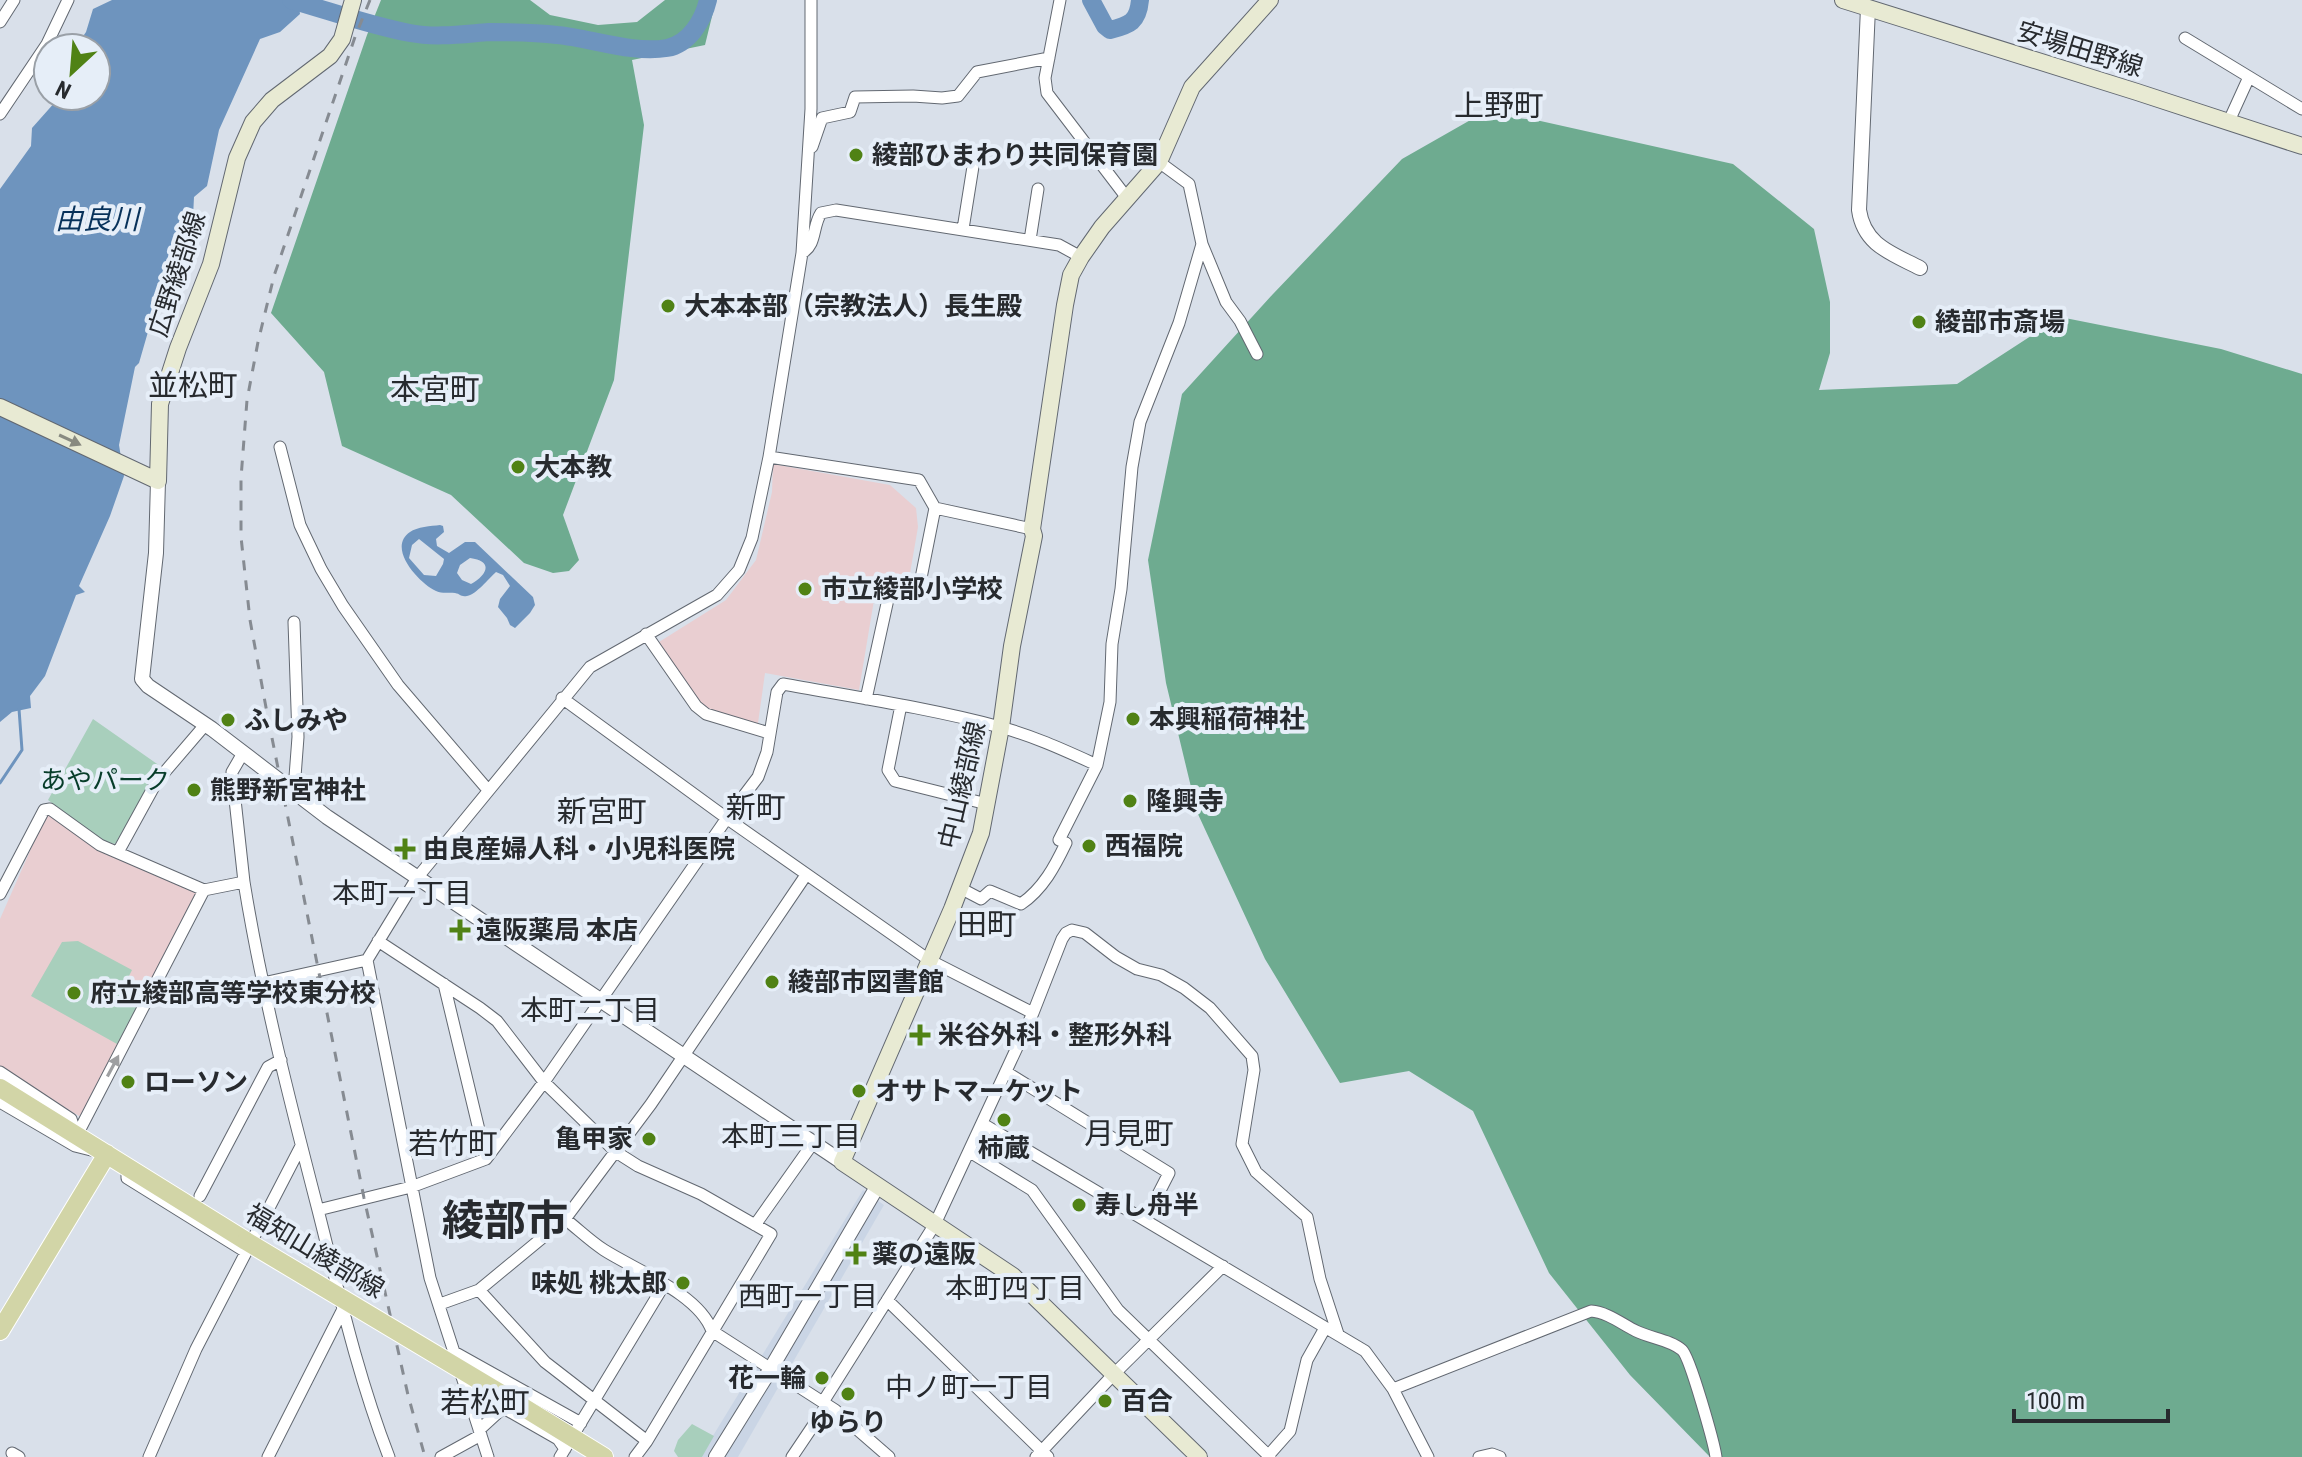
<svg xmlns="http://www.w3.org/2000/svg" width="2302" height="1457" font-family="'Roboto Condensed','Noto Sans JP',sans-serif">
	<rect width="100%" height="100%" fill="#d9e0ea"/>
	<path fill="#cad5e5" d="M863,1190L884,1205L738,1457H700Z"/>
	<path fill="#e9ced1" d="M773,464L890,485L916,508L918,527L909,579L878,576L859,690L765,673L758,723L737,721L691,700L656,656L659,642L726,600L756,560L772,492Z
		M49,814L105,851L108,855L122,859L196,893L198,898L85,1111L79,1116L0,1068V919L45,817Z"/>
	<path fill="#a8cfbc" d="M93,719L160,766L115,844L101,840L48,800Z
		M78,941L132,970L128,978L147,988L117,1044L31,996L62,942Z
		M692,1424L714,1436L702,1457H678L674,1451L678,1440Z"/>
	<path fill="#6eab90" d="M381,0H530L550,15L598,25L637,22L665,0H716L705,45L632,60L644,125L614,380L563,515L579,560L569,571L553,573L524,563L451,495L342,446L324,372L271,313L367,35Z
		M1481,114L1536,120L1733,164L1814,229L1830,302V353L1819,390L1957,384L2060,317L2221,349L2302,374V1457H1710L1630,1375L1549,1273L1473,1111L1409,1071L1340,1083L1265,959L1197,812L1166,683L1148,560L1182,394L1273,294L1402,159Z"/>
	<path fill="#6e94be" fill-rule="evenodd" d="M112,0H298L300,14L280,32L260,39L219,130L207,186L194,197L192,237L175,287L152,297L151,303L154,311L139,363L135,367L119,445L124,476L110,516L79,586L85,592L76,595L45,676L30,696L31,708L12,712L0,722V189L31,146L32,128L56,101L57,96H96V48H75L86,32L93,9Z
		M440,525L443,526L444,532L436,539L437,546L449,553L465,542H475L533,597L535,605L530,613L515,628L510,625L507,618L498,607L500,599L510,586L503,575L496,572C488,579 477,594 467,596C460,597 461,594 455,593C448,592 443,594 436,591C420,584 386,548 410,532C417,527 431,526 440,525ZM419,539L444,559L443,564L436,576L424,575L409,558L412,545ZM470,558C494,561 487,575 471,584L462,580L457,573L460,565Z"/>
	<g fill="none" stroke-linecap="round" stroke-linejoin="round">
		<path stroke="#6e94be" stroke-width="3" d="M0,783L22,750L19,709"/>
		<path stroke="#6e94be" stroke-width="18" d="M291,0C330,11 371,26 410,33C436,38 463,34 489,32C511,32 535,32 557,35C591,38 632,54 667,48C689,44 703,21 708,0
			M1091,0L1105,26L1110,30C1130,25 1138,22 1140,0"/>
		<g stroke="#626871" stroke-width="13">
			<path id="minor" d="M1060,0L1045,78L1047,93L1127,198
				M0,22L14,0
				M2185,38L2302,109
				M0,114L47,44L68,0
				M2229,121L2249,77
				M812,147L822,118L850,112L855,97L913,96L942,98L958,96L977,72L1049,58
				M1159,162L1189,184L1202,244L1226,302L1240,321L1257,354
				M963,229L975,154
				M1030,240L1038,189
				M802,253C817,244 812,227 821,213L836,210L1059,245L1081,257
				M280,447L300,525L321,569L343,606L398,685L488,790
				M769,457L919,480L935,508L1032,529
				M646,634L696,706L706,714L769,733
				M562,698L732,822L929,960L1033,1013
				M866,699L890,590L918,593L935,508
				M901,705L888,770L895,781L987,804
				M294,790L298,737L294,622
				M118,852L157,781L205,725
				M244,882C262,993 290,1102 318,1210C339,1293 358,1377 389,1457
				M960,888L981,899L990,891L1021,904C1043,889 1055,866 1066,843L1059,840L1097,765L1110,702L1112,644L1121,589L1132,467L1140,422L1179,323L1202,244
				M0,894L44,810L50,809L100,845L204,890L244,882L232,772L243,753
				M378,941L480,1008L497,1021L544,1082L616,1152L638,1166L701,1194L771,1234L647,1441L635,1457
				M263,983L367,960
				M444,984L486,1159
				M0,1072L71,1119L76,1135
				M1006,1072L1169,1173L1145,1220
				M0,1102L75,1146L91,1150
				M983,1124L1365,1351L1393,1389L1428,1457
				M77,1135L204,890
				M970,1152L1032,1190L1118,1310L1270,1457
				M127,1166V1178L246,1252
				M200,1196L268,1067L281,1060
				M318,1210L411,1187L486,1159L544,1082L727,818L758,777L767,752L777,692L783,684C855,697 929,708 1000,727C1034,736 1066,751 1097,765
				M565,1219C578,1229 590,1241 604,1250C637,1271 699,1294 712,1331L835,1410L889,1457
				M755,1225L813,1143
				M479,1290L545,1362L647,1441
				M887,1300L1048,1457
				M440,1304L479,1290L565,1219L651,1104L806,875
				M454,1352L581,1423
				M465,1386L558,1439L565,1449
				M1393,1389L1591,1311C1607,1312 1622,1324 1636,1331C1650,1338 1671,1340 1682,1350C1690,1357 1714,1443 1716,1457
				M823,1402L935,1224L1033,1013L1062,939L1066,933L1072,930L1085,933L1116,957L1137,969L1161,975L1184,988L1210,1008L1252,1056L1254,1070L1242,1144L1256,1172L1307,1217L1320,1279L1338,1334
				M479,1430L503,1408
				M12,1453L19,1457
				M149,1457L196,1349L301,1146
				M268,1457L343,1309
				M441,1457L481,1435
				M488,1457L430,1278L367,960L417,878L590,667L717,595L739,570L752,538L769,457L802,253L811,109V0
				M560,1457L664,1285
				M792,1457L827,1405
				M1036,1457L1113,1375L1223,1266
				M1267,1457L1290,1431L1307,1360L1325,1328
				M1479,1457L1492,1454L1500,1457"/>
		</g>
		<g stroke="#626871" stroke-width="16">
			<path id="tertiary" d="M1868,8L1859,210C1864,245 1891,253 1920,268
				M158,481L156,553L142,679L148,686L212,729L327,817L842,1162
				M716,1457L770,1370L877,1187"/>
		</g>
		<g stroke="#626871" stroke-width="18">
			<path id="secondary" d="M1843,0L2137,92L2302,146
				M0,407L158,481L160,404L178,348L211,264L237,158L253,122L272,100L330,56L342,39L353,0
				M1199,1457L1013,1276L842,1162L952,909L981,833L1001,727L1012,646L1034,536L1032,529L1065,305L1071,275L1081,257L1102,227L1159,162L1192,87L1270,0"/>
		</g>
		<g stroke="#fff" stroke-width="20">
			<path id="primary" d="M0,1088L246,1241
				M0,1331L107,1154
				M505,1396L604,1457"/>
		</g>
		<use href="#minor" stroke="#fff" stroke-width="11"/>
		<use href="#tertiary" stroke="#fff" stroke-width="14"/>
		<use href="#secondary" stroke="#e8ead3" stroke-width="16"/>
		<use href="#primary" stroke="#d2d5a7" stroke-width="18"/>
		<path stroke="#868b92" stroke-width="3" stroke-dasharray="10 10" stroke-linecap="butt" d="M370,0L355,37L274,276L258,342L247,400L241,478V537L250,620L267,713L364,1198L408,1395L425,1457"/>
		<g stroke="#fff" stroke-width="20" stroke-linecap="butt">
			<path id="primary-bridge" d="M246,1241L505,1396"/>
		</g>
		<use href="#primary-bridge" stroke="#d2d5a7" stroke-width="18"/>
	</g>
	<defs><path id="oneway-solid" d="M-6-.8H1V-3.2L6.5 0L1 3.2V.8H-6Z" transform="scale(2)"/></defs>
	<use fill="#888a80" href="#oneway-solid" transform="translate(70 440) rotate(25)"/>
	<use fill="#9e9fa1" href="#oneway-solid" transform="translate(113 1066) rotate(-62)"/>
	<g fill="#508215" stroke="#e6eef8" stroke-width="3">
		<circle cx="856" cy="155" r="8"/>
		<circle cx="668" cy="306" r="8"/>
		<circle cx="1919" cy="322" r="8"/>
		<circle cx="518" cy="467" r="8"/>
		<circle cx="805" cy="589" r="8"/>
		<circle cx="1133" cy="719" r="8"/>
		<circle cx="228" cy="720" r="8"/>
		<circle cx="194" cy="790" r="8"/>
		<circle cx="1130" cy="801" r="8"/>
		<circle cx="1089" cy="846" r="8"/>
		<path d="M401 837h8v8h8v8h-8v8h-8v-8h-8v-8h8z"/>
		<path d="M456 918h8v8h8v8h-8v8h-8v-8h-8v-8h8z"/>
		<circle cx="772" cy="982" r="8"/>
		<circle cx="74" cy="993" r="8"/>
		<path d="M916 1023h8v8h8v8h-8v8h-8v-8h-8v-8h8z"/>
		<circle cx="128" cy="1082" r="8"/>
		<circle cx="859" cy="1091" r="8"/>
		<circle cx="1004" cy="1120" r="8"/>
		<circle cx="649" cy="1139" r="8"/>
		<circle cx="1079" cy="1205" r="8"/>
		<path d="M852 1242h8v8h8v8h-8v8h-8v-8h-8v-8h8z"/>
		<circle cx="683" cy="1283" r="8"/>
		<circle cx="822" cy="1378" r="8"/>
		<circle cx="848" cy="1394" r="8"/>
		<circle cx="1105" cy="1401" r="8"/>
	</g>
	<g text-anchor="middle" stroke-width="8" stroke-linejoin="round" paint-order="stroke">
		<g font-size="26" fill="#272a2e" stroke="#e6eef8">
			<text transform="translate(2080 49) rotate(17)" y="9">安場田野線</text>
			<text transform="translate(177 274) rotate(-72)" y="9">広野綾部線</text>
			<text transform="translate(962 785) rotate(-77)" y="9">中山綾部線</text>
			<text transform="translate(315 1251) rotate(31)" y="9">福知山綾部線</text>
		</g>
		<g font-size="26" font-weight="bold" fill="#272a2e" stroke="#e6eef8" text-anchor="start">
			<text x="872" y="164">綾部ひまわり共同保育園</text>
			<text x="684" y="315">大本本部（宗教法人）長生殿</text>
			<text x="1935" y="331">綾部市斎場</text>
			<text x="534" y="476">大本教</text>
			<text x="821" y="598">市立綾部小学校</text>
			<text x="1149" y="728">本興稲荷神社</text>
			<text x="244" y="729">ふしみや</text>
			<text x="210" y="799">熊野新宮神社</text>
			<text x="1146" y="810">隆興寺</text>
			<text x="1105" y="855">西福院</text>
			<text x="423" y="858">由良産婦人科・小児科医院</text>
			<text x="476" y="939">遠阪薬局 本店</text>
			<text x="788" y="991">綾部市図書館</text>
			<text x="90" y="1002">府立綾部高等学校東分校</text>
			<text x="938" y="1044">米谷外科・整形外科</text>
			<text x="144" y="1091">ローソン</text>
			<text x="875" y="1100">オサトマーケット</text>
			<text x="633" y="1148" text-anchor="end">亀甲家</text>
			<text x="1004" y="1157" text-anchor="middle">柿蔵</text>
			<text x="1095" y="1214">寿し舟半</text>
			<text x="872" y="1263">薬の遠阪</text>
			<text x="667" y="1292" text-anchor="end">味処 桃太郎</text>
			<text x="806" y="1387" text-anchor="end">花一輪</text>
			<text x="1121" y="1410">百合</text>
			<text x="848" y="1431" text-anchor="middle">ゆらり</text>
		</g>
		<g font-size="26" fill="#073d2a" stroke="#e6eef8">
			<text x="105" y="789">あやパーク</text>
		</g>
		<g font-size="28" font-style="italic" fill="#07315a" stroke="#e6eef8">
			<text x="97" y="229">由良川</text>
		</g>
		<g font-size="28" fill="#272a2e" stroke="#e6eef8">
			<text x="402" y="903">本町一丁目</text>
			<text x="590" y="1020">本町二丁目</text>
			<text x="791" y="1146">本町三丁目</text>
			<text x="1015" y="1298">本町四丁目</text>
			<text x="808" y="1306">西町一丁目</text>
			<text x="969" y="1397">中ノ町一丁目</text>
		</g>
		<g font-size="30" fill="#272a2e" stroke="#e6eef8">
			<text x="1499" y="116">上野町</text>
			<text x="193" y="396">並松町</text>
			<text x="435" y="400">本宮町</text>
			<text x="756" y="818">新町</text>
			<text x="602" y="822">新宮町</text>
			<text x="987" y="935">田町</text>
			<text x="1129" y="1144">月見町</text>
			<text x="453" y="1154">若竹町</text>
			<text x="485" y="1413">若松町</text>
		</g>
		<g font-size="42" font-weight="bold" fill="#272a2e" stroke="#e6eef8">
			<text x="505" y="1235">綾部市</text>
		</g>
	</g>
	<g transform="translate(72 72) rotate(206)"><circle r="38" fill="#e6eef8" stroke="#9aa0a7" stroke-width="2"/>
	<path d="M0-6L14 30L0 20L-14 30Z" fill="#508215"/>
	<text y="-12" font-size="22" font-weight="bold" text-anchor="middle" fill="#272a2e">N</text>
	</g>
	<path d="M2014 1409v12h154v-12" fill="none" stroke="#272a2e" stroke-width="4"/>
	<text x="2026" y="1409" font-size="24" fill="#272a2e" stroke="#e6eef8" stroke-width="6" paint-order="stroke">100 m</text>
</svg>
